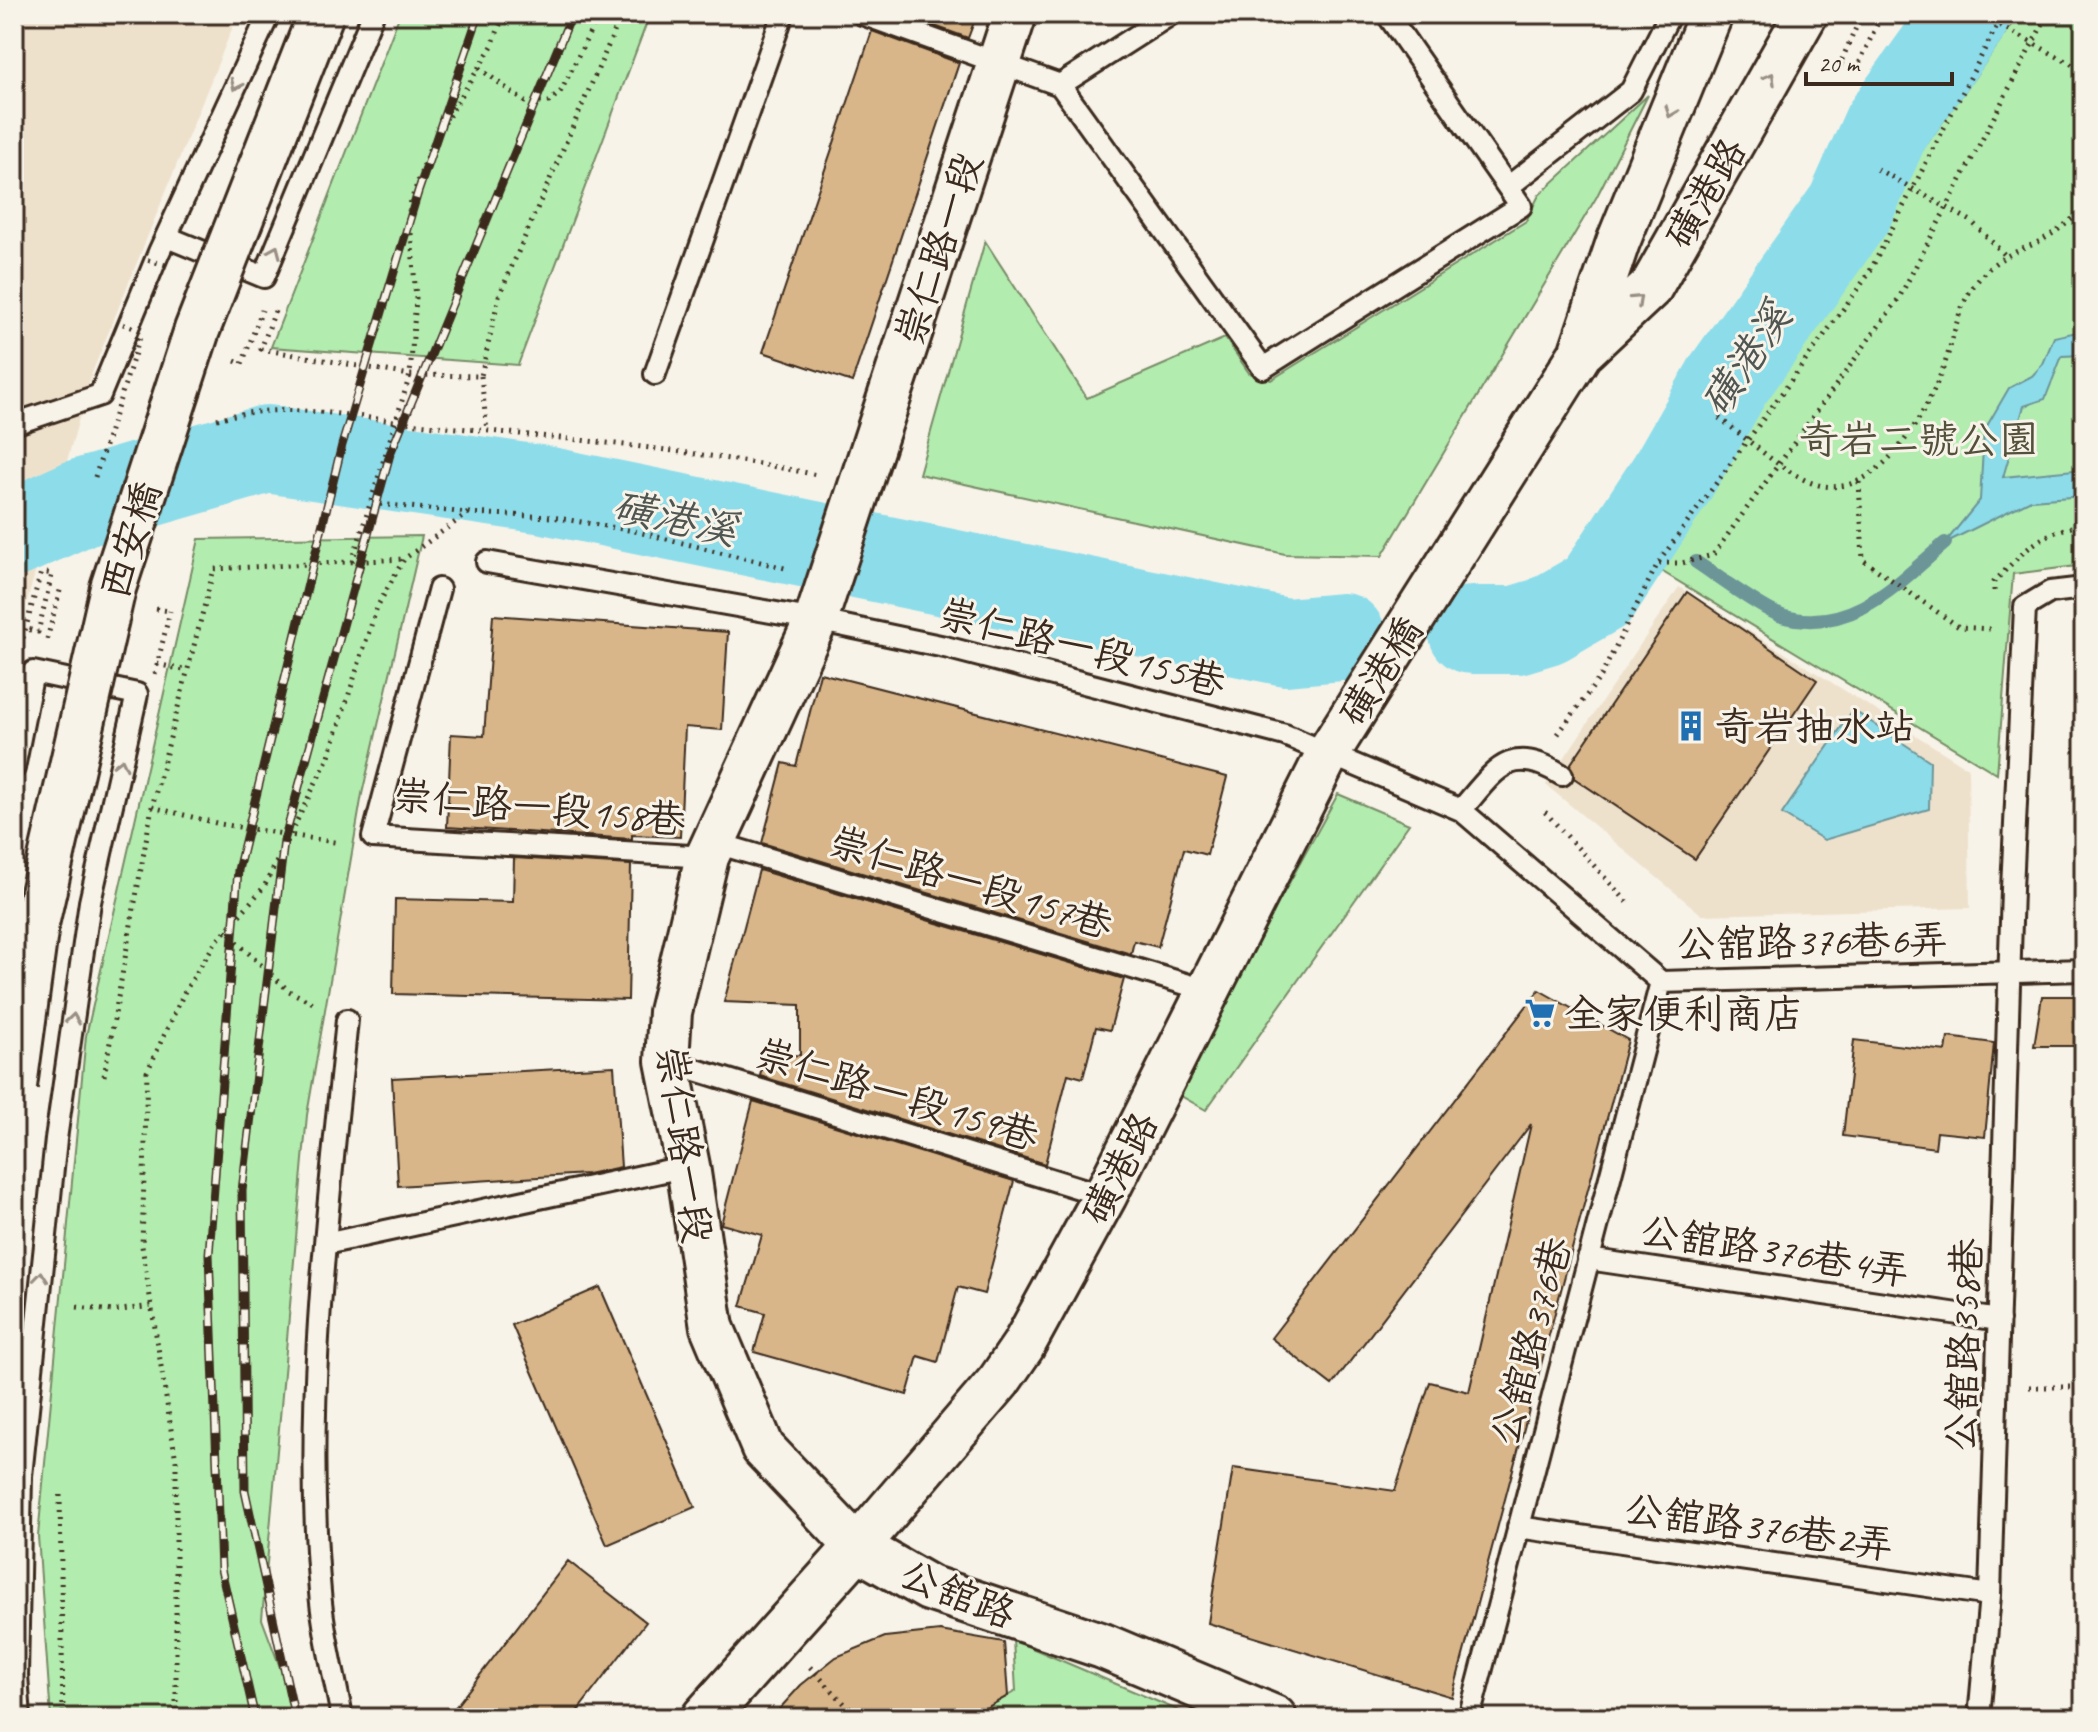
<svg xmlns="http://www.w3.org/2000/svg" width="2098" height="1732" font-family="Caveat,'LXGW WenKai TC',sans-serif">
	<rect width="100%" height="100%" fill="#f7f3e8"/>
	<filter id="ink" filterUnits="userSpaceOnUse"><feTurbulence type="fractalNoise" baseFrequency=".0125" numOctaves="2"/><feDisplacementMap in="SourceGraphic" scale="16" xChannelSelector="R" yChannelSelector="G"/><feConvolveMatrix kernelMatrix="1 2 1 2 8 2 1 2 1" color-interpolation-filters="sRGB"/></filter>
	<g filter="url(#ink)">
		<path fill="#eee1cc" d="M14,14H238L92,373L14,647Z
			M1679,587L1968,768L1970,908L1702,915L1546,785Z"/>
		<path fill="#b3ecaf" stroke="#778b66" stroke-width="2" d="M400,14H650L518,365L271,347Z
			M2020,14H2084V565L2013,574L1997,774L1633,554Z
			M1648,95L1596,198L1382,556L1285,554L919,474L985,241L1087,398L1225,338L1249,373L1271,380L1526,221L1539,195Z
			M422,536L362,794L307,1115L262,1619L299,1718H51L38,1536L86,1036L199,539Z
			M1338,794L1409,824L1206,1110L1174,1092Z
			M1013,1640L1196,1718H969L1016,1691Z"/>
		<path fill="#8ddcea" stroke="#6c9598" stroke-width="2" d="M2077,332L2084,333V355L2062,356L2045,399L2024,406L2003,477L2084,469V496L2031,500L1945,543L1980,500L1984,431L2009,388L2032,376L2043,364L2054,337Z
			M1853,710L1930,761L1929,809L1824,840L1782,814Z"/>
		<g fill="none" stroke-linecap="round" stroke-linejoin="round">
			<path stroke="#6c9598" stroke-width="14" d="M1696,562C1716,575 1765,612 1785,617C1853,634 1899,582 1945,543"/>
			<path stroke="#8ddcea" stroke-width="88" d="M14,533L80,503L267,449L545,490L1286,642L1342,637
				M1472,630H1516L1546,621L1598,591L1672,478L1728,380L1850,208L1886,127L1967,14"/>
		</g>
		<path fill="#d8b68a" stroke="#3b2a1e" stroke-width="2" d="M901,14H977L968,38Z
			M872,31L959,63L852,382L763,352Z
			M1687,592L1817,680L1695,859L1574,778L1570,765Z
			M493,615L728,632L722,730L685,727L680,837L632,835V839L447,827L451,734L484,736Z
			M820,673L1227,777L1207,855L1184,849L1158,947L1134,941L1131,954L762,843L783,763L796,766Z
			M514,858L631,865L628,1000L393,994L395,899L513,902Z
			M759,870L1124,979L1110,1030L1096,1027L1083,1078L1068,1074L1045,1164L760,1076L764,1057L800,1055V1005L724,1002Z
			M1539,990L1628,1040L1452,1697L1208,1623L1233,1468L1395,1491L1430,1382L1469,1392L1531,1124L1332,1385L1271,1338Z
			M2042,996H2084V1046H2034Z
			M1948,1037L1994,1043L1985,1137L1937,1132L1935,1148L1843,1136L1854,1040L1946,1051Z
			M614,1066L621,1167L587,1174L398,1186L392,1078Z
			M753,1101L1014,1181L984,1294L958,1287L938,1362L918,1356L907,1395L754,1352L765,1313L741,1306L762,1235L721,1224Z
			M600,1287L695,1507L607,1545L512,1325Z
			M568,1561L646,1622L572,1718H447Z
			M940,1631L1004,1642L1008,1696L968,1718H771L801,1685L836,1657L885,1637Z"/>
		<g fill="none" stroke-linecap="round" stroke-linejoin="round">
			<g stroke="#3b2a1e" stroke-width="26">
				<path id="service" d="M862,14L1060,85L1171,14
					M1060,85L1263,368L1521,206L1387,14
					M1508,187L1631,91L1670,14
					M167,237L264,277L373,14
					M655,374L783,14
					M14,424L100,395L159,252L269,14
					M487,562L816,620L945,647L1285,735L1461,810L1661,982L2084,970
					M439,589L373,837L707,857
					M14,768L33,672L137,694L90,902L56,1139L21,1476L17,1675L20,1718
					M1461,810C1495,771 1509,742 1562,775
					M713,842L1209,991
					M667,1061L1105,1196
					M325,1244L688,1166
					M1588,1259L1999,1320
					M1518,1527L1990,1595
					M342,1718C335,1676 323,1634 320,1592C303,1402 328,1209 347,1020
					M1469,1718L1661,982
					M1979,1718L1990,1595L2012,889L2025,607L2050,592L2084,588"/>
			</g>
			<g stroke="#3b2a1e" stroke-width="48">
				<path id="minor" d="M1015,14L816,620L707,857L670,1012L667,1061L688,1166L712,1327L763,1448L857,1547L999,1381L1023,1346L1105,1196L1327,755L1580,354L1618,242L1711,14
					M1584,350L1651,287L1806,14"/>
			</g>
			<g stroke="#3b2a1e" stroke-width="50">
				<path id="tertiary" d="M704,1718L857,1547L929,1588L1103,1646L1274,1718"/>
			</g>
			<path stroke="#3b2a1e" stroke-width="5" stroke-dasharray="2 6" stroke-linecap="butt" d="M1862,14L1840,64L1856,70L1882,14
				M479,68L525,102H549L561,91L599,14
				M1877,169L1971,221L2004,254
				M275,311L261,349L410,375L481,376L499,296L622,14
				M235,361L242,364L262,310
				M481,376L487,431
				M1719,418C1746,437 1773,464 1803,479C1872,515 1926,416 1945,363C1955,335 1957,308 1975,284C1995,258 2007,256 2034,244C2053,235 2069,222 2084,209
				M217,419C287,400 356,418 427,425C557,438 689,448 817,475
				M1859,482L1863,560L1959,627L1991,629
				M468,513L552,517L634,531L785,568
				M352,562L410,375L416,299L409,207L430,147L492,46L504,14
				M1659,563H1682L1713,555L1899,298L2048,14
				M1994,591V582C2023,552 2041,530 2084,525
				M156,609L170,611
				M14,625L38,632L52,574L41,572
				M47,639L61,587
				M157,664L188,671
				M1558,734L1601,676L1658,563L1868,275L2003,14
				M152,807L220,824L340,843
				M1545,812L1629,904
				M225,931L289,991L317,1005
				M104,1076L152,807L214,569L404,559
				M77,1307L113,1311L152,1306
				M2029,1387H2084
				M60,1495L63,1718
				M810,1667L858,1718
				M176,1718V1461L142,1246L147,1072L185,991L215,943L264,887L329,756L377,607L404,559L468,513L369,503"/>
			<use href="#service" stroke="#f7f3e8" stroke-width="20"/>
			<use href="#minor" stroke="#f7f3e8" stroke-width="42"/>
			<use href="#tertiary" stroke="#f7f3e8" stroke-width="44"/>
			<g stroke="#3b2a1e" stroke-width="9">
				<path id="rail" d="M255,1718L221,1569L209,1254L238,870L342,445L418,192L479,14
					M295,1718L245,1491L242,1191L284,841L390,454L572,14"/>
			</g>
			<use href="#rail" stroke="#f7f3e8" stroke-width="6" stroke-dasharray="18" stroke-linecap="butt"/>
			<g stroke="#3b2a1e" stroke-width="50" stroke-linecap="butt">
				<path id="tertiary-bridge" d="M14,1086L36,924L113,588L197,330L321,14"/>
			</g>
			<path stroke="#3b2a1e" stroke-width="5" stroke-dasharray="2 6" stroke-linecap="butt" d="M1979,14L2084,71
				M148,260L169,266
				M123,324L134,328
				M95,477L141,334
				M23,638L41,572
				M155,674L170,611"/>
			<use href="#tertiary-bridge" stroke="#f7f3e8" stroke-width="44"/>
		</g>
		<defs><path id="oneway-chevron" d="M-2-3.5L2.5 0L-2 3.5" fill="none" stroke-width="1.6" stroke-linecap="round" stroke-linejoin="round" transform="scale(2)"/></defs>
		<g stroke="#998e83">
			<use href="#oneway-chevron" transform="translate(1770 78) rotate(-60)"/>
			<use href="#oneway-chevron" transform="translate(236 85) rotate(115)"/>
			<use href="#oneway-chevron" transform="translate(1671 112) rotate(112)"/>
			<use href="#oneway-chevron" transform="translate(275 251) rotate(-67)"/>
			<use href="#oneway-chevron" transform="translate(1637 300) rotate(-43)"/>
			<use href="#oneway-chevron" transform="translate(121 764) rotate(-77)"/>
			<use href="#oneway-chevron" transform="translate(73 1019) rotate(-82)"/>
			<use href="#oneway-chevron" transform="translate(41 1277) rotate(-84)"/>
		</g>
	</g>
	<defs>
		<g id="building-bare" transform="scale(2.4)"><path d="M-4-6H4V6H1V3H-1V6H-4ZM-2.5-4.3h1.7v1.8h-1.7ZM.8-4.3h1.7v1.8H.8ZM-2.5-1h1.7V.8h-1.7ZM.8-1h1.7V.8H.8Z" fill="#1f6fb2" stroke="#f7f3e8" stroke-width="2.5" paint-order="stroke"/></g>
		<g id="supermarket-bare" transform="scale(2.4)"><path d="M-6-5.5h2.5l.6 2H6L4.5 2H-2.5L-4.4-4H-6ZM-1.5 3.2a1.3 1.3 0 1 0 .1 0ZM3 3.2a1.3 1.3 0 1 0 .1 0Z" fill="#1f6fb2" stroke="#f7f3e8" stroke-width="2.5" paint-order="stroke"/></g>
	</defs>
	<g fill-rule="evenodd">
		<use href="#building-bare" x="1691" y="726"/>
		<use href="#supermarket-bare" x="1540" y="1013"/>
	</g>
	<g text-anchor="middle" stroke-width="6" stroke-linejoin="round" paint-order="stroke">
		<g font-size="40" fill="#3b2a1e" stroke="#f7f3e8">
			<text transform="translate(1705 193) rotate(-60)" y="14">磺港路</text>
			<text transform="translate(938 249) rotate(-72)" y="14">崇仁路一段</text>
			<text transform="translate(130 540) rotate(-73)" y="14">西安橋</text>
			<text transform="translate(1082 647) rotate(14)" y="14">崇仁路一段155巷</text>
			<text transform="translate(1380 671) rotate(-58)" y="14">磺港橋</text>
			<text transform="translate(539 807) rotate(5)" y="14">崇仁路一段158巷</text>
			<text transform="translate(971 882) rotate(17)" y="14">崇仁路一段157巷</text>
			<text transform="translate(1812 941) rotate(-1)" y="14">公舘路376巷6弄</text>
			<text transform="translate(897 1094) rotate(17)" y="14">崇仁路一段159巷</text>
			<text transform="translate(685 1144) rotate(82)" y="14">崇仁路一段</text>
			<text transform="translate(1119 1168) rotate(-63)" y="14">磺港路</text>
			<text transform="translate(1775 1250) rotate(9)" y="14">公舘路376巷4弄</text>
			<text transform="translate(1530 1341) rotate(-75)" y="14">公舘路376巷</text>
			<text transform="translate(1963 1345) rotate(-88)" y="14">公舘路358巷</text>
			<text transform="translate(1759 1526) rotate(8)" y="14">公舘路376巷2弄</text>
			<text transform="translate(958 1593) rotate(22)" y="14">公舘路</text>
		</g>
		<g font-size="40" fill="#53513b" stroke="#f7f3e8">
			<text x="1919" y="453">奇岩二號公園</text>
		</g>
		<g font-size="40" fill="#3b2a1e" stroke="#f7f3e8" text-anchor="start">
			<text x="1715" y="740">奇岩抽水站</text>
			<text x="1564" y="1027">全家便利商店</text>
		</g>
		<g font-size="42" font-style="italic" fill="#505651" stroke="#f7f3e8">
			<text transform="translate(1745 359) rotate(-56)" y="15">磺港溪</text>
			<text transform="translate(675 517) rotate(12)" y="15">磺港溪</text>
		</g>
	</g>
	<rect width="2098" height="1732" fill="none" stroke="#f7f3e8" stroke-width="48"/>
	<rect x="24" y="24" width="2050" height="1684" fill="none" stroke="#3b2a1e" stroke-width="3" filter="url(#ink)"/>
	<path d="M1806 72v12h146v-12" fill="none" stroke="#3b2a1e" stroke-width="4"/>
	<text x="1818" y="72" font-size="24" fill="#3b2a1e" stroke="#f7f3e8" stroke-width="6" paint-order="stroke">20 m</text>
</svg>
